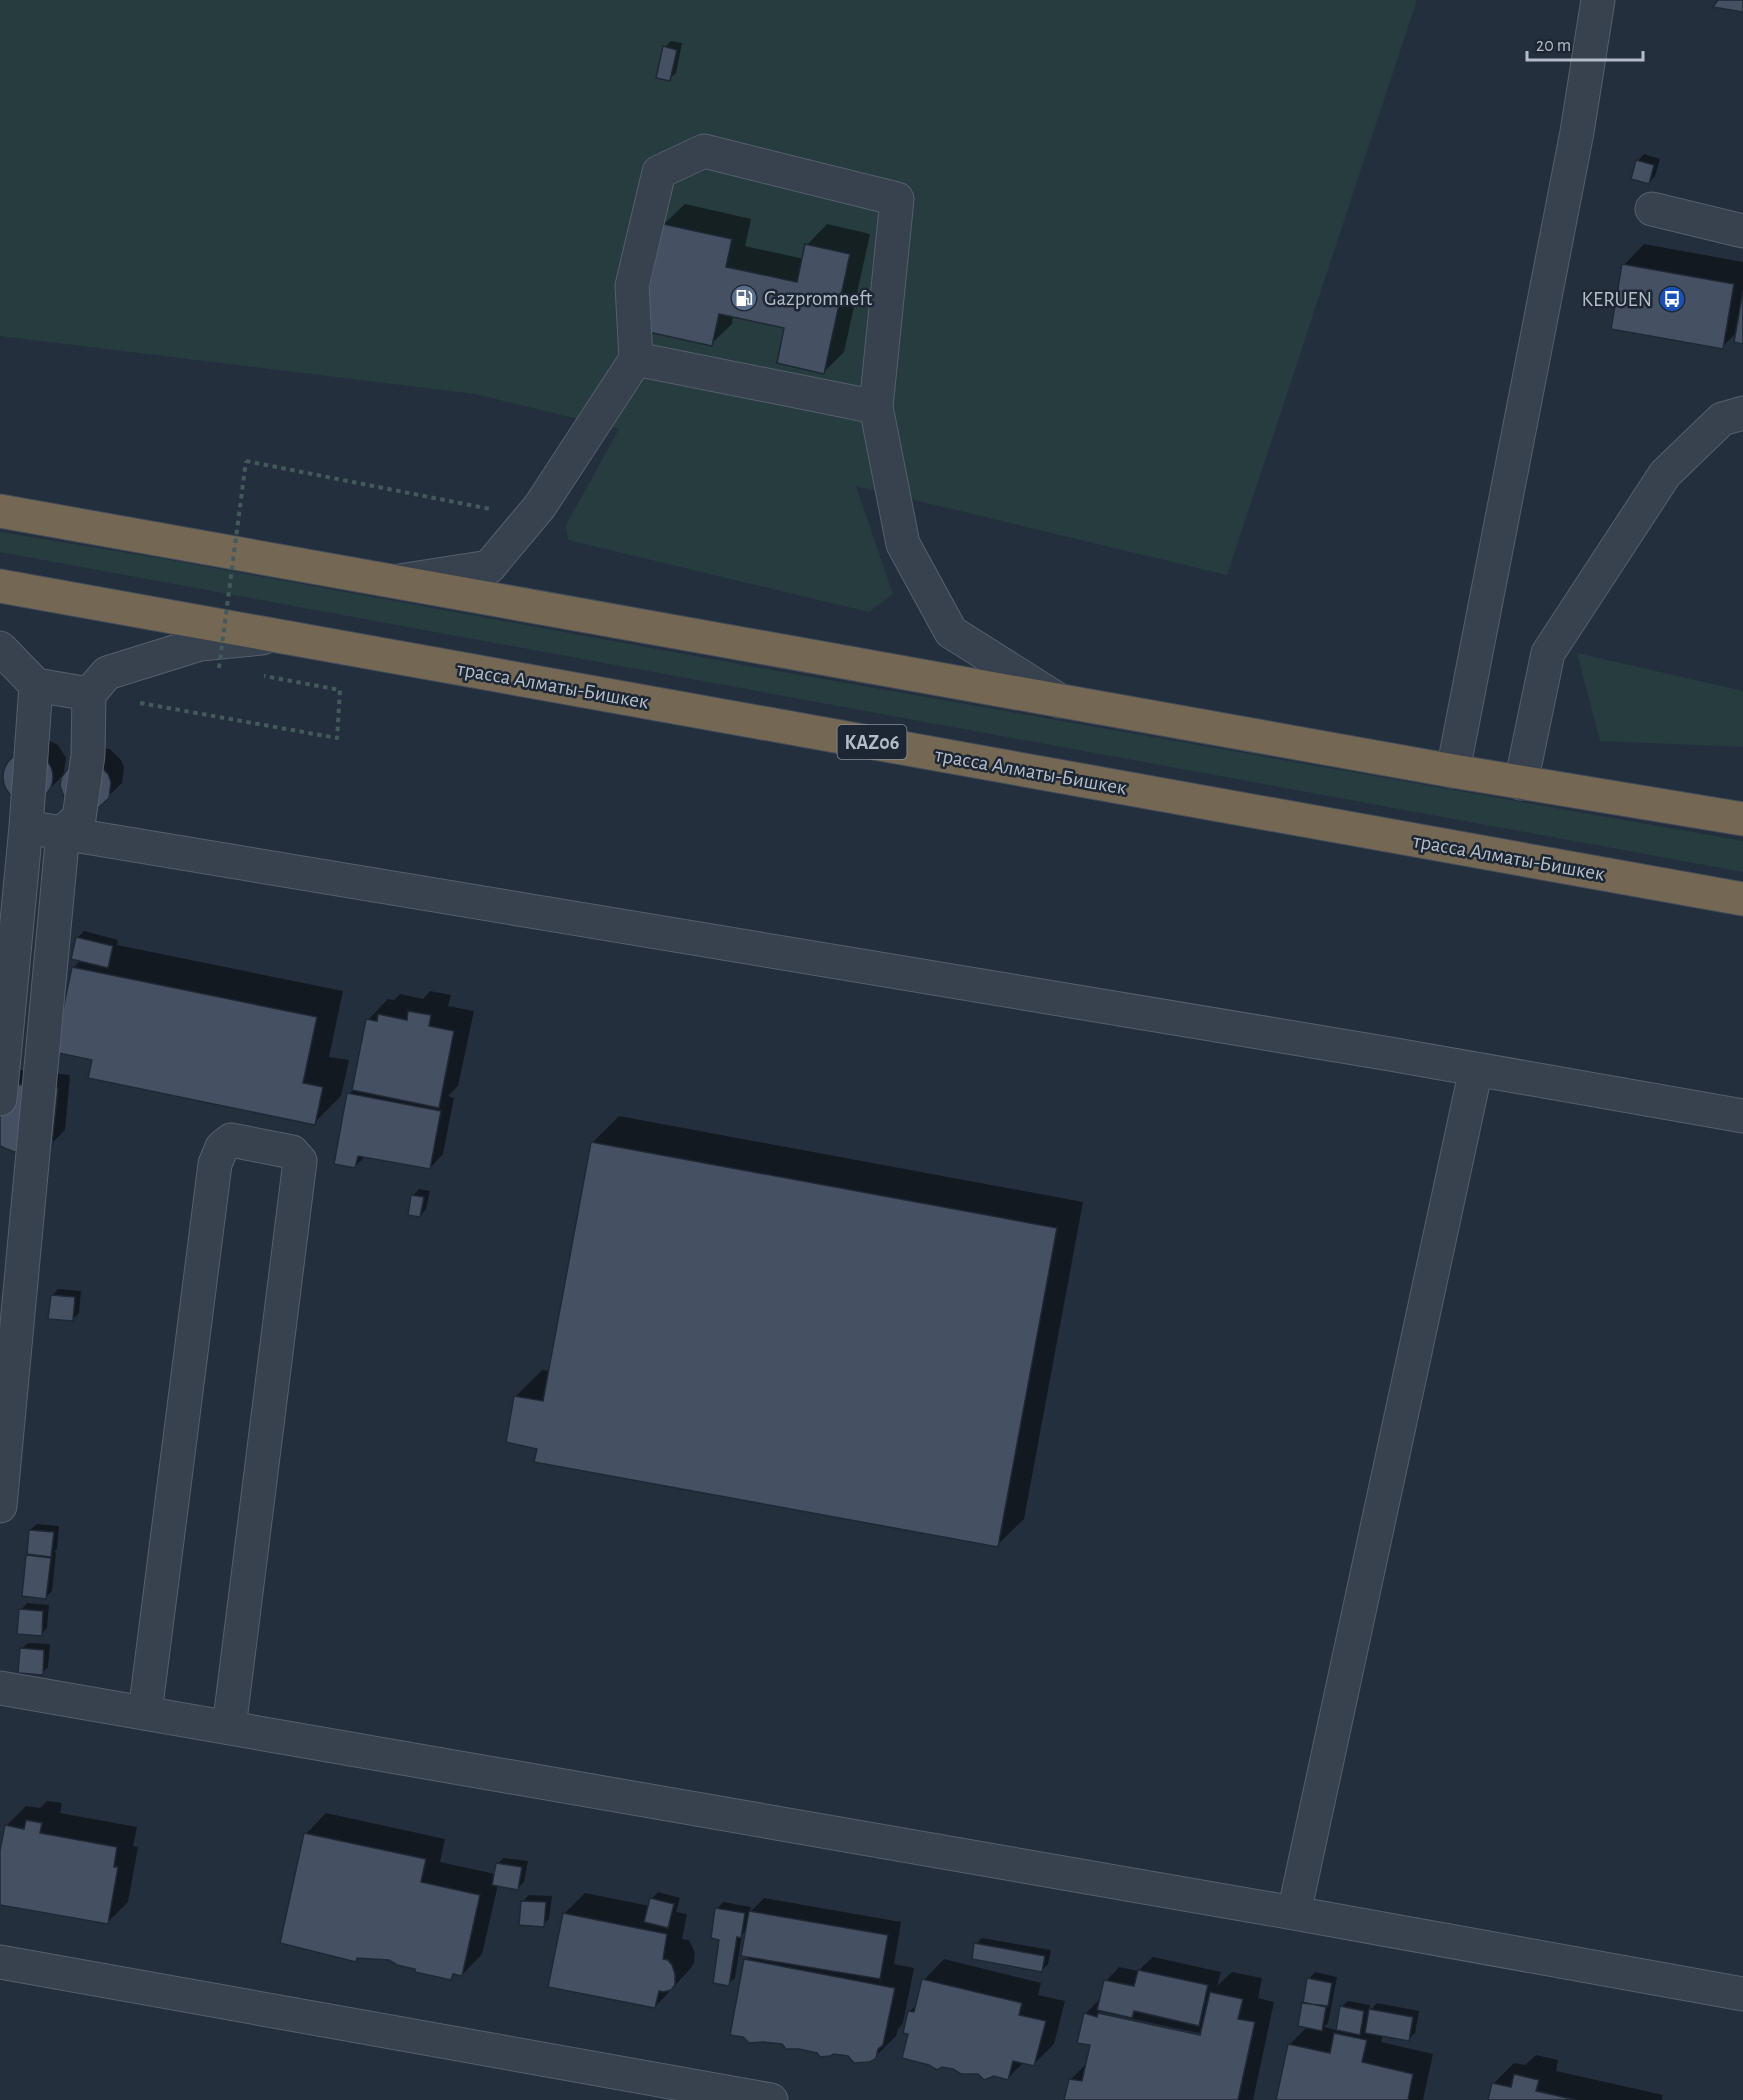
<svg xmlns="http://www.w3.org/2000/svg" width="1743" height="2100" font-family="'Alegreya Sans',sans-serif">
	<rect width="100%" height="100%" fill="#242f3e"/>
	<path fill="#263c3f" d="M0,0H1417L1227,575L856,486L893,594L869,612L568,540L566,525L619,429L475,394L0,336Z
		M0,532L159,558L766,669L1743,841V872L0,552Z
		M1577,653L1743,691V747L1600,741Z"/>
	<path fill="#0007" fill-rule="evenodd" d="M671,41L682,43L676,73L669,79L665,47Z
		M1644,154L1660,159L1655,176L1649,183L1638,161Z
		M685,204L751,219L745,246L804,259L807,245L827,224L870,234L844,352L824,372L786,327L733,316L732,324L711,344L664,224Z
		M1644,244L1743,262V342L1737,332L1722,347L1624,265Z
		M44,738L58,745L66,758L63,778L94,748L110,749L121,760L124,767L122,783L96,808L67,801L63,794V775L44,795L22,800L8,792L5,785V769L15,756Z
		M84,931L118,940L117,945L343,991L329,1057L349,1060L341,1096L314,1123L94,1059L73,968L81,960L77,938Z
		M430,991L451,995L448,1006L474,1011L458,1086L448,1096L454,1098L443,1154L430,1168L366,1156L355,1166L349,1094L354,1089L368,1020L388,999L394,1000L400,994L423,999Z
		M0,1068L70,1075L65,1130L51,1144H0Z
		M619,1116L1083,1202L1024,1519L997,1545L515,1397L542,1370L550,1371L592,1143Z
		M419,1189L430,1191L426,1209L420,1216L413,1196Z
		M58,1289L81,1291L79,1313L72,1320L52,1296Z
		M37,1524L59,1526L57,1549L54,1552H56L52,1591L46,1597L28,1556L31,1553L30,1530Z
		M27,1603L49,1605L47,1628L41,1634L21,1610Z
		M28,1643L50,1644L48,1667L42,1673L21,1649Z
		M47,1801L62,1803L60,1813L137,1827L133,1846L138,1847L128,1902L107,1923L0,1903V1859L6,1826L26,1806L40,1808Z
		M326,1813L445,1839L440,1862L495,1874L497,1864L504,1858L528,1861L524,1882L518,1888L498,1885L482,1954L462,1975L456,1973L451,1978L389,1959L360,1957L356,1960L306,1834Z
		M658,1892L680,1898L676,1912L687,1914L682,1939L689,1940L695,1953L694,1963L691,1968L655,2007L565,1913L585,1893L650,1906L651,1899Z
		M529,1895L552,1896L549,1919L543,1925L523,1901Z
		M764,1898L901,1922L894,1964L914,1968L903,2023L898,2029L896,2036L875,2057L746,1960L750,1956L747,1929L742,1935L735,1978L728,1984L717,1909L723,1902L751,1907L750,1912Z
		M982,1938L1051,1950L1048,1964L1042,1970L976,1944Z
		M1153,1957L1221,1972L1217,1986L1232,1972L1262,1978L1258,1998L1274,2002L1253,2100H1066L1070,2080L1087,2063L1092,2044L1085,2014L1102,1997L1106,1981L1119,1967L1138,1971ZM1100,2012L1208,2035L1207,2038L1097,2014Z
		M944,1959L1041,1983L1038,1995L1065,2001L1054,2044L1034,2064L1024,2062L1008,2078L910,2033L909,2012L918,2003L924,1980Z
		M1315,1972L1337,1977L1328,2023L1324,2027L1337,2030L1341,2007L1348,2001L1370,2005L1369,2012L1377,2003L1419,2011L1415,2033L1409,2039L1383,2035L1381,2042L1433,2054L1423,2100H1277L1290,2044L1307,2027L1309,1979Z
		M1536,2055L1558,2060L1556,2071L1663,2095L1662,2100H1490L1494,2083L1514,2063L1525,2065Z"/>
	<path fill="#455162" stroke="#1f2835" stroke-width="1.5" d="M1718,0H1743V12L1713,7Z
		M663,46L677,50L670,81L656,78Z
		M1636,160L1654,165L1649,184L1631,179Z
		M663,224L732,239L726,267L797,282L805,244L850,254L824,374L777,363L784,328L719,314L712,346L639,330Z
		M1622,264L1734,284L1723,349L1611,329Z
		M1743,290V344L1734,342Z
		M3 777a25 25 0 1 1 50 0a25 25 0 1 1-50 0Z
		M96,762L108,774L111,782L109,798L96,810L66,802L60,786L61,778L66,771L72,765Z
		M76,937L113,946L108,968L71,959Z
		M72,967L317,1017L303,1083L323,1087L315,1125L88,1078L92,1060L54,1052Z
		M408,1011L431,1015L429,1026L454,1031L439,1108L352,1090L366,1019L377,1021L378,1014L407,1020Z
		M0,1083L58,1088L52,1145L14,1152L0,1146Z
		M347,1093L441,1111L430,1169L358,1156L355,1168L334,1164Z
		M591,1142L1057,1228L998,1547L534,1462L537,1449L506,1442L514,1396L543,1401Z
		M411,1195L424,1197L420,1217L408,1215Z
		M51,1295L75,1297L73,1321L48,1319Z
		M29,1530L54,1532L51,1557L27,1554Z
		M26,1555L51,1558L46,1599L22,1596Z
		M19,1609L43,1611L42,1636L17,1634Z
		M20,1648L44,1650L43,1675L18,1673Z
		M26,1820L42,1823L40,1833L117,1847L114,1867H118L108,1924L0,1905V1850L5,1825L24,1829Z
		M304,1833L426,1859L421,1882L480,1895L462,1976L453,1974L451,1980L415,1972V1969L397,1965L389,1960L357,1958L356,1962L280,1943Z
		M496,1863L522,1867L518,1890L492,1885Z
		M650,1898L674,1904L668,1928L644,1922Z
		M521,1901L546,1902L544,1927L519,1925Z
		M715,1908L745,1913L741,1938L737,1937L729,1986L713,1983L719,1940L711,1938Z
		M749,1911L888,1935L880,1979L741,1956Z
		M563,1913L667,1934L663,1959L668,1960L672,1965L675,1974V1985L671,1990L663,1992L659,1991L655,2008L548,1987Z
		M974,1943L1045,1956L1042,1972L972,1959Z
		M744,1959L895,1988L883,2045L878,2049L876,2058L870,2062L854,2063L848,2056L834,2054L830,2056L820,2057L817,2053L799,2049H786L782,2044L763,2042L749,2043L743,2037L730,2035Z
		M1138,1970L1208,1985L1199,2026L1134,2011L1132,2018L1097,2010L1104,1980L1134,1986Z
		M1307,1978L1332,1983L1328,2006L1303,2003Z
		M922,1979L1022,2003L1019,2015L1046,2021L1034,2066L1013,2061L1008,2080L994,2076L984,2080L978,2074H961L953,2069L942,2067L937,2070L929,2065L902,2058L908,2034L903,2033L908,2011L914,2012Z
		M1210,1992L1243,1999L1238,2019L1255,2022L1238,2100H1064L1069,2079L1082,2081L1090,2045L1077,2043L1084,2013L1097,2017L1098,2013L1200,2035Z
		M1302,2002L1326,2007L1322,2031L1298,2026Z
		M1340,2006L1364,2011L1360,2035L1336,2030Z
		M1369,2009L1413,2017L1409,2041L1365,2033Z
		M1334,2033L1367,2040L1362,2062L1413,2074L1408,2100H1276L1288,2044L1330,2053Z
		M1514,2074L1539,2080L1536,2091L1576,2100H1488L1492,2083L1511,2087Z"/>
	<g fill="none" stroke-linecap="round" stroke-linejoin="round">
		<g stroke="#565f6c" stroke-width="35">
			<path id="minor" d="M1652,209L1743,231
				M636,359L632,286L659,172L704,151L897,199L876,407
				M399,581L489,567L540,506L636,359L876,407L903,544L951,632L1060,701
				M0,648L36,685L89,694L107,673L200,644L262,638
				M1453,771L1577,132L1598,0
				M1521,783L1548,653L1665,474L1722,419L1743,413
				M26,827L1390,1054L1743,1116
				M0,1099L26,827L36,685
				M0,1506L63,832L79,818L88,755L89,694
				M0,1688L1294,1913L1743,1994
				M145,1713L215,1164L222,1147L231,1140L292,1152L300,1161L229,1728
				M1294,1913L1476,1069
				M0,1962L771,2100"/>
		</g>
		<g stroke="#434c59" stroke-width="35">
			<path id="highway" d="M0,511L1453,771L1743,819
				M0,586L1743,899"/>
		</g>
		<path stroke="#44595c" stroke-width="4" stroke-dasharray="4.5 4.5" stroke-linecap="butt" d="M246,461L490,509
			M140,703L337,738L340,690L264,676"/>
		<use href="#minor" stroke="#38414e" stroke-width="33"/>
		<use href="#highway" stroke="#746855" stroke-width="33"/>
		<path stroke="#44595c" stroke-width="4" stroke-dasharray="4.5 4.5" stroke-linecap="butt" d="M219,668L246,461"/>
	</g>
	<defs>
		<g id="fuel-disc" transform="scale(1.35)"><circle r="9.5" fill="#5c6f8a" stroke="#1d2633"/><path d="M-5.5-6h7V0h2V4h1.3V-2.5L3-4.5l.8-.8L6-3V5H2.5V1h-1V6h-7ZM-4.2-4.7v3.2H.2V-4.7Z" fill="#fff"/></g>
		<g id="bus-disc" transform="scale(1.35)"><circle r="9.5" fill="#1a4fb4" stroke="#1d2633"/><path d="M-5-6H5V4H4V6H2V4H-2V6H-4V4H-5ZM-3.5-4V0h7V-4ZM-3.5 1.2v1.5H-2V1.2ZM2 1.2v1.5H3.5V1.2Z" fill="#fff"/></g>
	</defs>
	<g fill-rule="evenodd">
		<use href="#fuel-disc" x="744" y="298"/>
		<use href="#bus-disc" x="1672" y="299"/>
	</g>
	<g text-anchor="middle" stroke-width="5" stroke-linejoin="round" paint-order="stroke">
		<rect fill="#1d2633" stroke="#878f9c" stroke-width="1.5" x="837.5" y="725" width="69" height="34" rx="4.5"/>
		<g font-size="20" font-weight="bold" fill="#b4bcc9">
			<text x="872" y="749">KАZ06</text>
		</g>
		<g font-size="21" fill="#b4bcc9" stroke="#1d2633" text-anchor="start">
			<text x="764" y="305">Gazpromneft</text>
			<text x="1652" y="306" text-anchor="end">KERUEN</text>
		</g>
		<g font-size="21" fill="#b4bcc9" stroke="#1d2633">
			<text transform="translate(553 685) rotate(10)" y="7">трасса Алматы-Бишкек</text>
			<text transform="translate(1031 771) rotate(10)" y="7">трасса Алматы-Бишкек</text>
			<text transform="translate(1509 857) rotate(10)" y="7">трасса Алматы-Бишкек</text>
		</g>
	</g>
	<path d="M1527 51v9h116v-9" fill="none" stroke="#b4bcc9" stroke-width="3"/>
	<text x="1536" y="51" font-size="18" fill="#b4bcc9" stroke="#1d2633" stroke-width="4.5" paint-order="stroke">20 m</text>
</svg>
